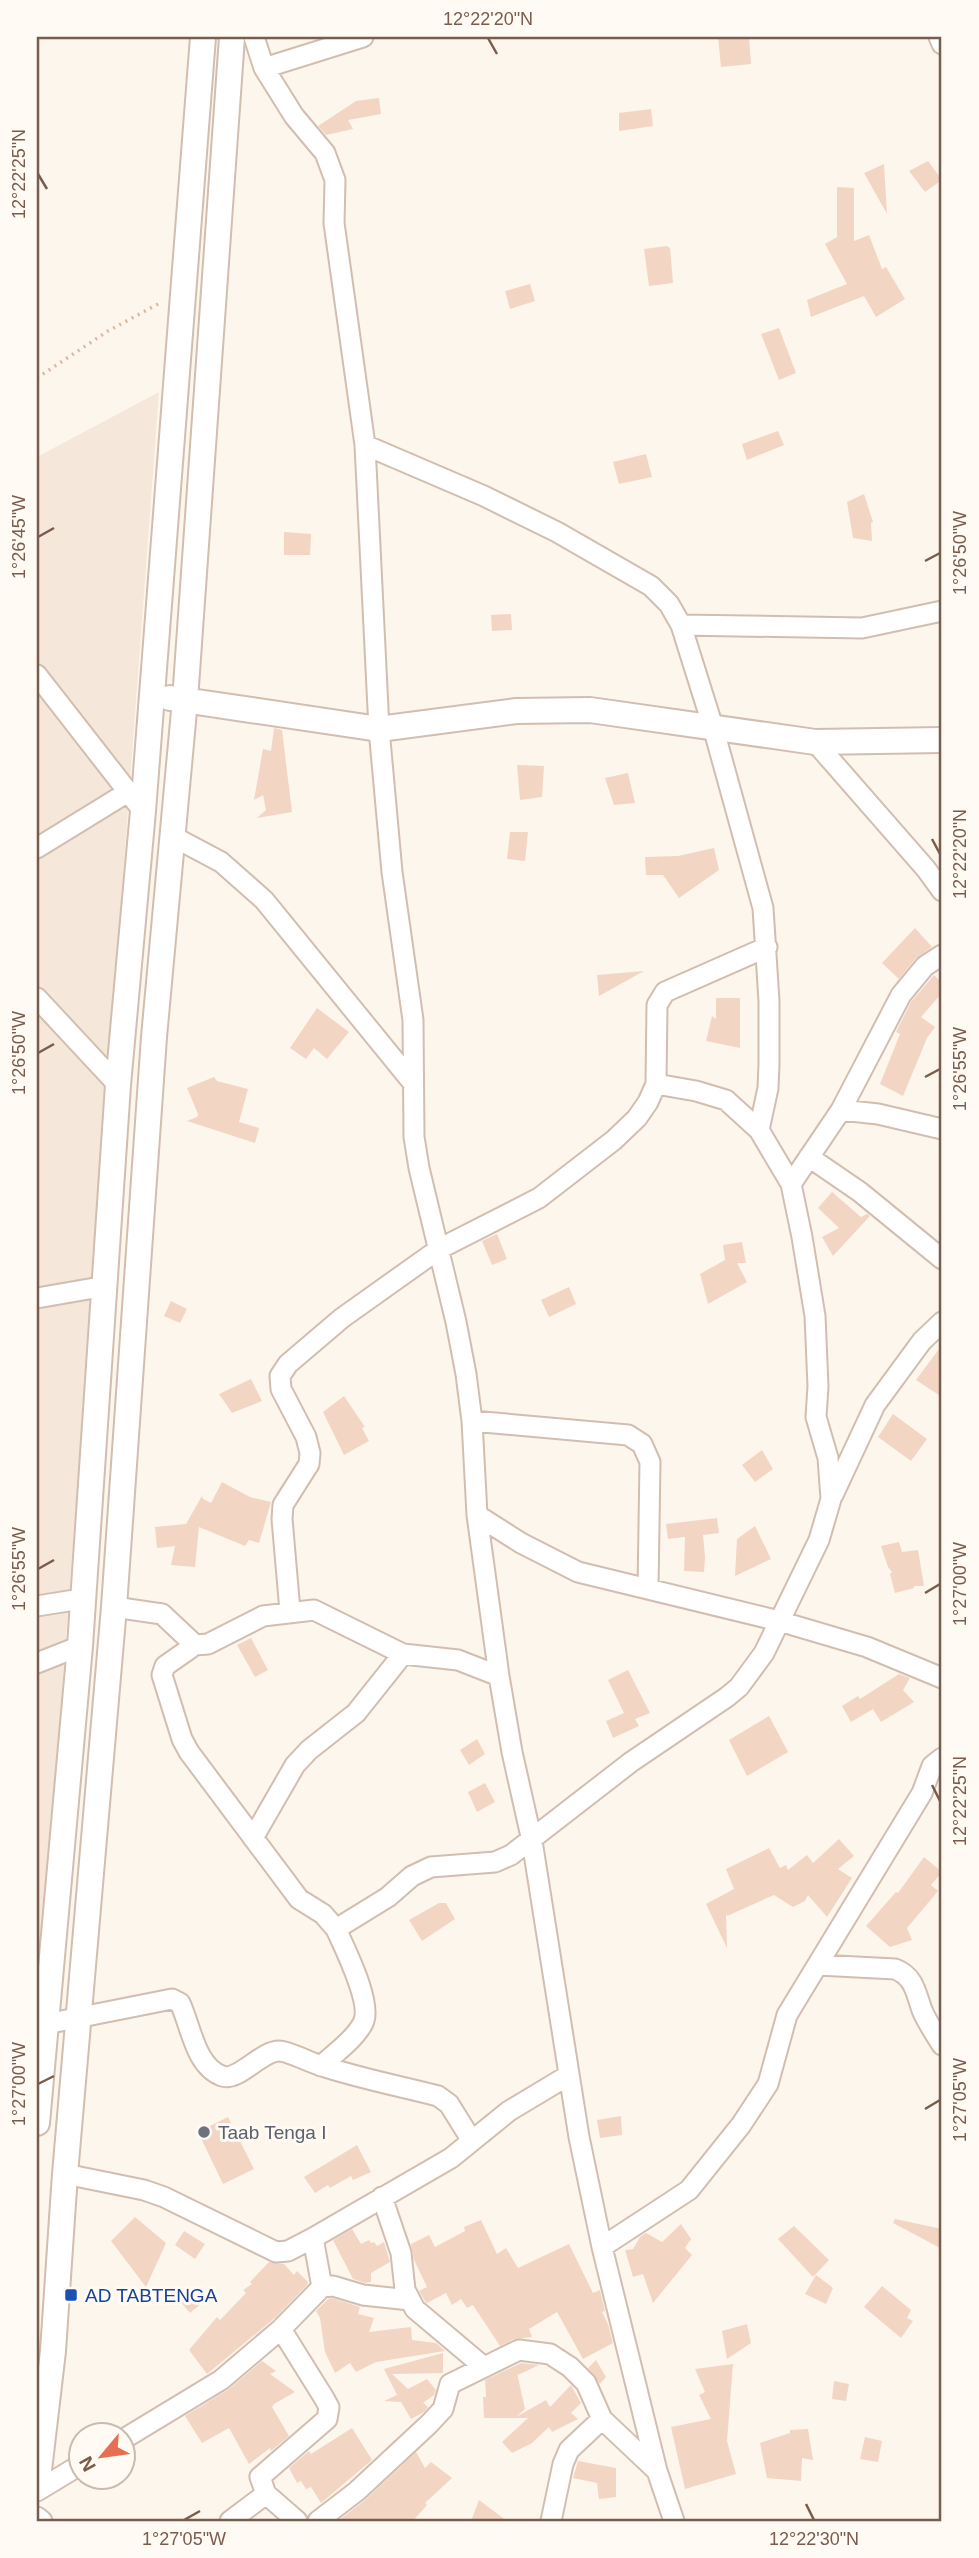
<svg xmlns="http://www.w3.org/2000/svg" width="979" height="2558" font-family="Arial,sans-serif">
	<rect width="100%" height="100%" fill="#fdf6ec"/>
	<path fill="#f5e8da" d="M159,392L112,1025L37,2024V457Z"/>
	<path fill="#f3d5c3" d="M718,37H749L751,64L721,67Z
		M379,98L381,114L348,120L353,129L326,135L318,126L356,101Z
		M651,109L653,126L619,131V113Z
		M928,161L942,180L925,192L909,171Z
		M884,164L887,214L864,173Z
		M837,187L854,188V241L869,235L882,269L886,267L905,299L876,317L864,296L811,317L807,300L847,284L825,244L837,237Z
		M667,246L670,248L673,283L649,286L644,249Z
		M530,284L535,301L510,309L505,291Z
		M779,328L796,373L779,380L761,334Z
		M778,431L784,445L747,460L742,444Z
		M646,454L652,477L619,484L613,462Z
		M864,494L873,522L871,523L872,541L853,538L847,502Z
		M284,532L311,534L310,555H284Z
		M511,614L512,630L492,631L491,615Z
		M274,728L282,730L292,812L257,818L266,810L263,795L254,800L263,749L271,751Z
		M517,765L544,766L542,797L520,800Z
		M628,773L635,803L614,805L605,778Z
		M510,832H528L525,861L507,859Z
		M714,848L719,870L679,898L663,875H646L645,857L678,856Z
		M915,928L932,947L916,958L899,979L882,963Z
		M644,971L599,996L597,975Z
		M934,975L942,983V993L921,1017L935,1027L927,1038L903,1096L880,1084L900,1034L896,1032L911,1002Z
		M716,998H740V1048L706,1041L712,1016L716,1019Z
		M317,1008L349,1032L327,1059L314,1048L306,1059L290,1048Z
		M214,1077L217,1081L248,1089L239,1122L259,1128L255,1143L187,1121L197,1117L198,1114L187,1088Z
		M832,1192L861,1217L867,1214L870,1216L833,1256L822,1237L839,1228L818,1208Z
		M497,1234L507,1259L492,1265L482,1241Z
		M742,1242L746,1263H737L747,1282L708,1304L700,1274L725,1260L723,1245Z
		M569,1287L576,1304L549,1317L541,1300Z
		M171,1301L187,1309L180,1323L164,1316Z
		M942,1345V1397L916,1380Z
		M251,1379L262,1401L232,1413L219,1394Z
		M344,1396L365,1427L362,1428L369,1441L344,1455L323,1412Z
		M893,1414L927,1439L911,1461L878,1437Z
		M762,1450L773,1469L755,1482L742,1465Z
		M222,1482L250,1497L271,1502L259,1543L249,1540L245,1546L199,1527L195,1567L171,1565L175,1546L157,1548L155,1527L186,1524L203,1494L202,1498L211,1503Z
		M717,1518L719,1533L703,1535L705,1557L704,1572L684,1571L685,1537L668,1539L666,1524Z
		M755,1526L771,1559L735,1576L737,1539Z
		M899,1542L902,1552L918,1550L924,1586H914V1588L895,1593L890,1574L892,1572L888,1567L881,1546Z
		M251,1638L268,1670L255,1677L237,1645Z
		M628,1670L650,1713L635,1719L639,1726L613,1738L606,1721L624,1713L608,1680Z
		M899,1674L910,1678L903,1690L914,1702L881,1722L873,1709L851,1722L842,1706L858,1696L860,1699Z
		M769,1716L788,1752L747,1776L729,1740Z
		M477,1739L485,1754L469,1765L460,1750Z
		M485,1783L495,1802L477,1812L468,1792Z
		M839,1839L854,1856L838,1869L852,1878L827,1917L808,1895L805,1901L793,1907L774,1895L727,1916L726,1913L727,1948L706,1904L734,1889L726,1869L769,1848L780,1868L786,1865L788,1870L807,1855L813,1863Z
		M924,1857L942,1872L931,1885L938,1891L907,1928L912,1940L890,1947L866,1926L896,1892L898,1893Z
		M439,1903H446L455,1919L422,1941L409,1920Z
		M621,2116L622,2135L600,2138L597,2120Z
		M228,2117L254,2169L223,2184L198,2132Z
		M357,2145L371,2172L353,2180L351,2176L330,2188L328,2185L315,2193L304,2177Z
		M135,2217L166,2243L146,2287L111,2241Z
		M895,2219L942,2229V2249L893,2223Z
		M481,2220L497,2254L506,2248L518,2268L569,2244L593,2293L600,2290L605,2311L602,2312L608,2324L613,2343L583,2359L557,2312L529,2329L532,2337L514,2339L500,2346L473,2305L467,2308L461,2299L452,2305L446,2293L427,2303L425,2301L419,2291L427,2287L414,2260L411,2244L429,2235L435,2247L465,2231L464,2227Z
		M681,2224L691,2239L685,2248L692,2255L653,2303L643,2274L633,2277L625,2250L633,2249L640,2237L646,2233L662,2242Z
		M794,2226L829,2260L813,2277L778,2239Z
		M352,2229L361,2244L369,2240L371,2243L374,2242L377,2246L384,2242L390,2262L371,2273V2282L365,2283L353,2279L333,2240Z
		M184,2231L205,2244L195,2259L175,2245Z
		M269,2262L284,2264L294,2275L297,2271L308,2282L307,2285L276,2317L207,2374L189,2350L217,2317L220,2320L246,2293L243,2290L252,2284L250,2282Z
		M816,2275L833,2288L826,2304L805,2294Z
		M882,2286L911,2310L907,2318L913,2321L901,2338L864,2307Z
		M191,2289L203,2302L190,2313L179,2300Z
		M332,2298L360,2307L358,2314L374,2318L369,2332L411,2327L412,2340L436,2343L445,2351L376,2362L356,2372L350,2363L335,2373L325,2352L320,2318L316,2311L328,2299Z
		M747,2324L751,2343L727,2359L722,2331Z
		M443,2353V2373L392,2374L408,2389L427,2379L436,2390L434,2395L423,2403L428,2407L424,2412L411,2419L401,2402L384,2401L397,2395L384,2369Z
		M596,2360L606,2377L600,2384L588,2368Z
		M262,2361L276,2371L270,2374L295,2392L274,2404L272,2407L289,2436L271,2451L270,2448L249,2464L229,2428L202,2443L185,2416L229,2389Z
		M521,2363L539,2365L518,2375L517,2373L525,2409L516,2417L546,2400L550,2407L571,2385L581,2403L571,2413L578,2419L552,2432L549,2427L532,2443L512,2453L502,2442L528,2418H484L483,2397H486L485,2380Z
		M733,2364L727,2441L736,2474L685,2489L671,2427L711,2419L699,2395L705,2392L695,2369Z
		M834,2381L849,2384L846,2401L832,2399Z
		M352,2428L372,2460L321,2503L311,2487L306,2489L301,2481L297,2483L289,2468L309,2451L311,2454Z
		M808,2429L813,2460L802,2458L801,2481L767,2478L760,2443L790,2433V2430Z
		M865,2437L882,2441L878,2462L860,2459Z
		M416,2452L425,2468L431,2462L452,2478L425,2503L427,2505L413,2521H338L365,2500Z
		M578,2461L616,2468V2497L599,2499L597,2483L573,2478Z
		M479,2500L507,2521H471Z"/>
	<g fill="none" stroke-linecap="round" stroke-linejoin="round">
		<g stroke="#d1beb0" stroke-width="23">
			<path id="minor" d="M254,37L264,68L294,116L325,153L335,180L334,223L365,445L379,729L392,872L413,1020L414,1137L419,1168L456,1322L466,1374L472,1421L477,1515L499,1676L512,1752L532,1841L579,2137L602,2247L657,2471L674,2521
				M939,37L942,44
				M264,68L363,37
				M681,625L862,628L942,611
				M37,675L143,811
				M815,742L926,869L942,891
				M172,836L221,862L264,900L413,1083
				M37,848L128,792
				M37,998L118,1085
				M656,1084L696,1091L726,1100L759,1130
				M841,1110L901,995L925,966L942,955
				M809,1157L860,1192L942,1259
				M791,1184L841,1110L878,1114L942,1129
				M37,1298L106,1286
				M472,1421L628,1435L642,1444L650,1462L648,1589
				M833,1495L875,1405L922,1341L942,1322
				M477,1515L521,1543L578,1572L779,1621L867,1647L942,1678
				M37,1606L81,1599
				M114,1607L162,1614L195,1645L208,1644L263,1616L314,1610L403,1654L458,1660L499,1676
				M290,1611L282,1519L283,1505L309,1464L310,1453L306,1437L281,1389L280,1376L288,1364L342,1318L439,1249L539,1198L614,1140L637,1118L648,1102L656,1084L657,1005L665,992L767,947
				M195,1645L165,1666L162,1675L182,1739L189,1752L299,1899L323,1914L336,1929
				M37,1663L80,1646
				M253,1838L295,1765L309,1750L356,1713L403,1654
				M818,1965L895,1969C914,1976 916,1993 922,2010C927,2022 935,2034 942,2045
				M46,2024L172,1999L180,2003C191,2026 195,2066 222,2076C238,2082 261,2051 279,2051C288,2051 309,2062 319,2065C358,2078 399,2086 438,2096L449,2104L472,2141
				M321,2066C335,2053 355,2039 363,2023C373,2004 345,1949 336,1929L388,1897L412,1876L431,1867L495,1862L511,1855L631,1762L727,1697L739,1687L764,1653L819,1540L831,1499L828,1458L816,1417L818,1386L815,1316L802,1237L791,1184L759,1130L768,1088L769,1064V1001L763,908L713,727L681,625L669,604L651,586L557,532L484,496L365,445
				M65,2174L144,2190L164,2197L276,2252L288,2251L313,2238L451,2158L509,2111L569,2075
				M382,2197L401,2253L405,2290L415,2309L484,2367
				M602,2247L689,2190L741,2125L768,2084L787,2015L922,1793L932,1766L942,1758
				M322,2287L333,2286L363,2295L410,2300
				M281,2329L324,2398L329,2407L327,2419L260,2477L266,2494L297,2521
				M122,2440L221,2380L281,2329L322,2287L313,2238
				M37,2491L80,2465
				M37,2517L42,2521
				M230,2521L266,2494
				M318,2521L357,2491L429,2424L443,2409L450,2384L519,2350L550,2354L570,2367L586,2383L602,2419L656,2470
				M551,2521L563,2464L569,2450L602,2419"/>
		</g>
		<g stroke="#d1beb0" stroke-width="28">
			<path id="tertiary" d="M170,698L379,729L516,711L590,710L815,742L942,740
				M37,2123L80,1646L118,1085L143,811L203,37
				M37,2487L53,2351L65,2174L114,1607L154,1037L185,700L232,37"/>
		</g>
		<path stroke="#d9b8a5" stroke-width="3.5" stroke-dasharray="2 5" stroke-linecap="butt" d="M37,378L108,331L160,303"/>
		<use href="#minor" stroke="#fff" stroke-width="19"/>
		<use href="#tertiary" stroke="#fff" stroke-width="24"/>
	</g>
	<path fill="none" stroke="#7a5c4d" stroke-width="2.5" d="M488,38L497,54M38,174L47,189M38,537L54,528M925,561L940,553M932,839L940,854M38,1053L54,1044M925,1077L940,1069M38,1569L54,1560M925,1593L940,1584M932,1785L940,1801M38,2084L54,2076M925,2109L940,2100M806,2504L814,2520M184,2520L200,2511"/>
	<circle fill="#6b7280" stroke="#fffaf3" stroke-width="2.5" cx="204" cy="2132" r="7"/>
	<rect fill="#1a4fb4" stroke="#fffaf3" stroke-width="2.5" x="64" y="2288" width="14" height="14" rx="3.5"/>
	<g text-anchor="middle" stroke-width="6" stroke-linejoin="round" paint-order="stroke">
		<g font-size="19" fill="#5b616d" stroke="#fffaf3" text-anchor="start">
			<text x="218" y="2139">Taab Tenga I</text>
		</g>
		<g font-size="19" fill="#164399" stroke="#fffaf3" text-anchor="start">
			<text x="85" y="2302">AD TABTENGA</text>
		</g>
	</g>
	<rect width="979" height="2558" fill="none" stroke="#fffaf3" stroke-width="77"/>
	<g transform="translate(102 2456) rotate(241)"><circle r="33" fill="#fffaf3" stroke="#cabbb1" stroke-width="2"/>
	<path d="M0-5L12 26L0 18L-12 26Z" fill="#e76f51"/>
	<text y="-10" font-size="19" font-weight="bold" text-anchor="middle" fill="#7a5c4d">N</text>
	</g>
	<rect x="38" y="38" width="902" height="2482" fill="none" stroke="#7a5c4d" stroke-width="2.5"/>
	<g font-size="18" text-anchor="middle" fill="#7a5c4d">
		<text x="488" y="25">12°22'20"N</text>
		<text transform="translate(19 174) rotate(-90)" y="6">12°22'25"N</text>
		<text transform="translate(19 537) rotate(-90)" y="6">1°26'45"W</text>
		<text transform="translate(960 553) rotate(-90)" y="6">1°26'50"W</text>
		<text transform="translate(960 854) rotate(-90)" y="6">12°22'20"N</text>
		<text transform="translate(19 1053) rotate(-90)" y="6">1°26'50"W</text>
		<text transform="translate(960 1069) rotate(-90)" y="6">1°26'55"W</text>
		<text transform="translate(19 1569) rotate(-90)" y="6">1°26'55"W</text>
		<text transform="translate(960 1584) rotate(-90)" y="6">1°27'00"W</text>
		<text transform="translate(960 1801) rotate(-90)" y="6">12°22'25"N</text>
		<text transform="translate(19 2084) rotate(-90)" y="6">1°27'00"W</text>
		<text transform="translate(960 2100) rotate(-90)" y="6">1°27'05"W</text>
		<text x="184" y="2545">1°27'05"W</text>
		<text x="814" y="2545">12°22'30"N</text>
	</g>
</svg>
